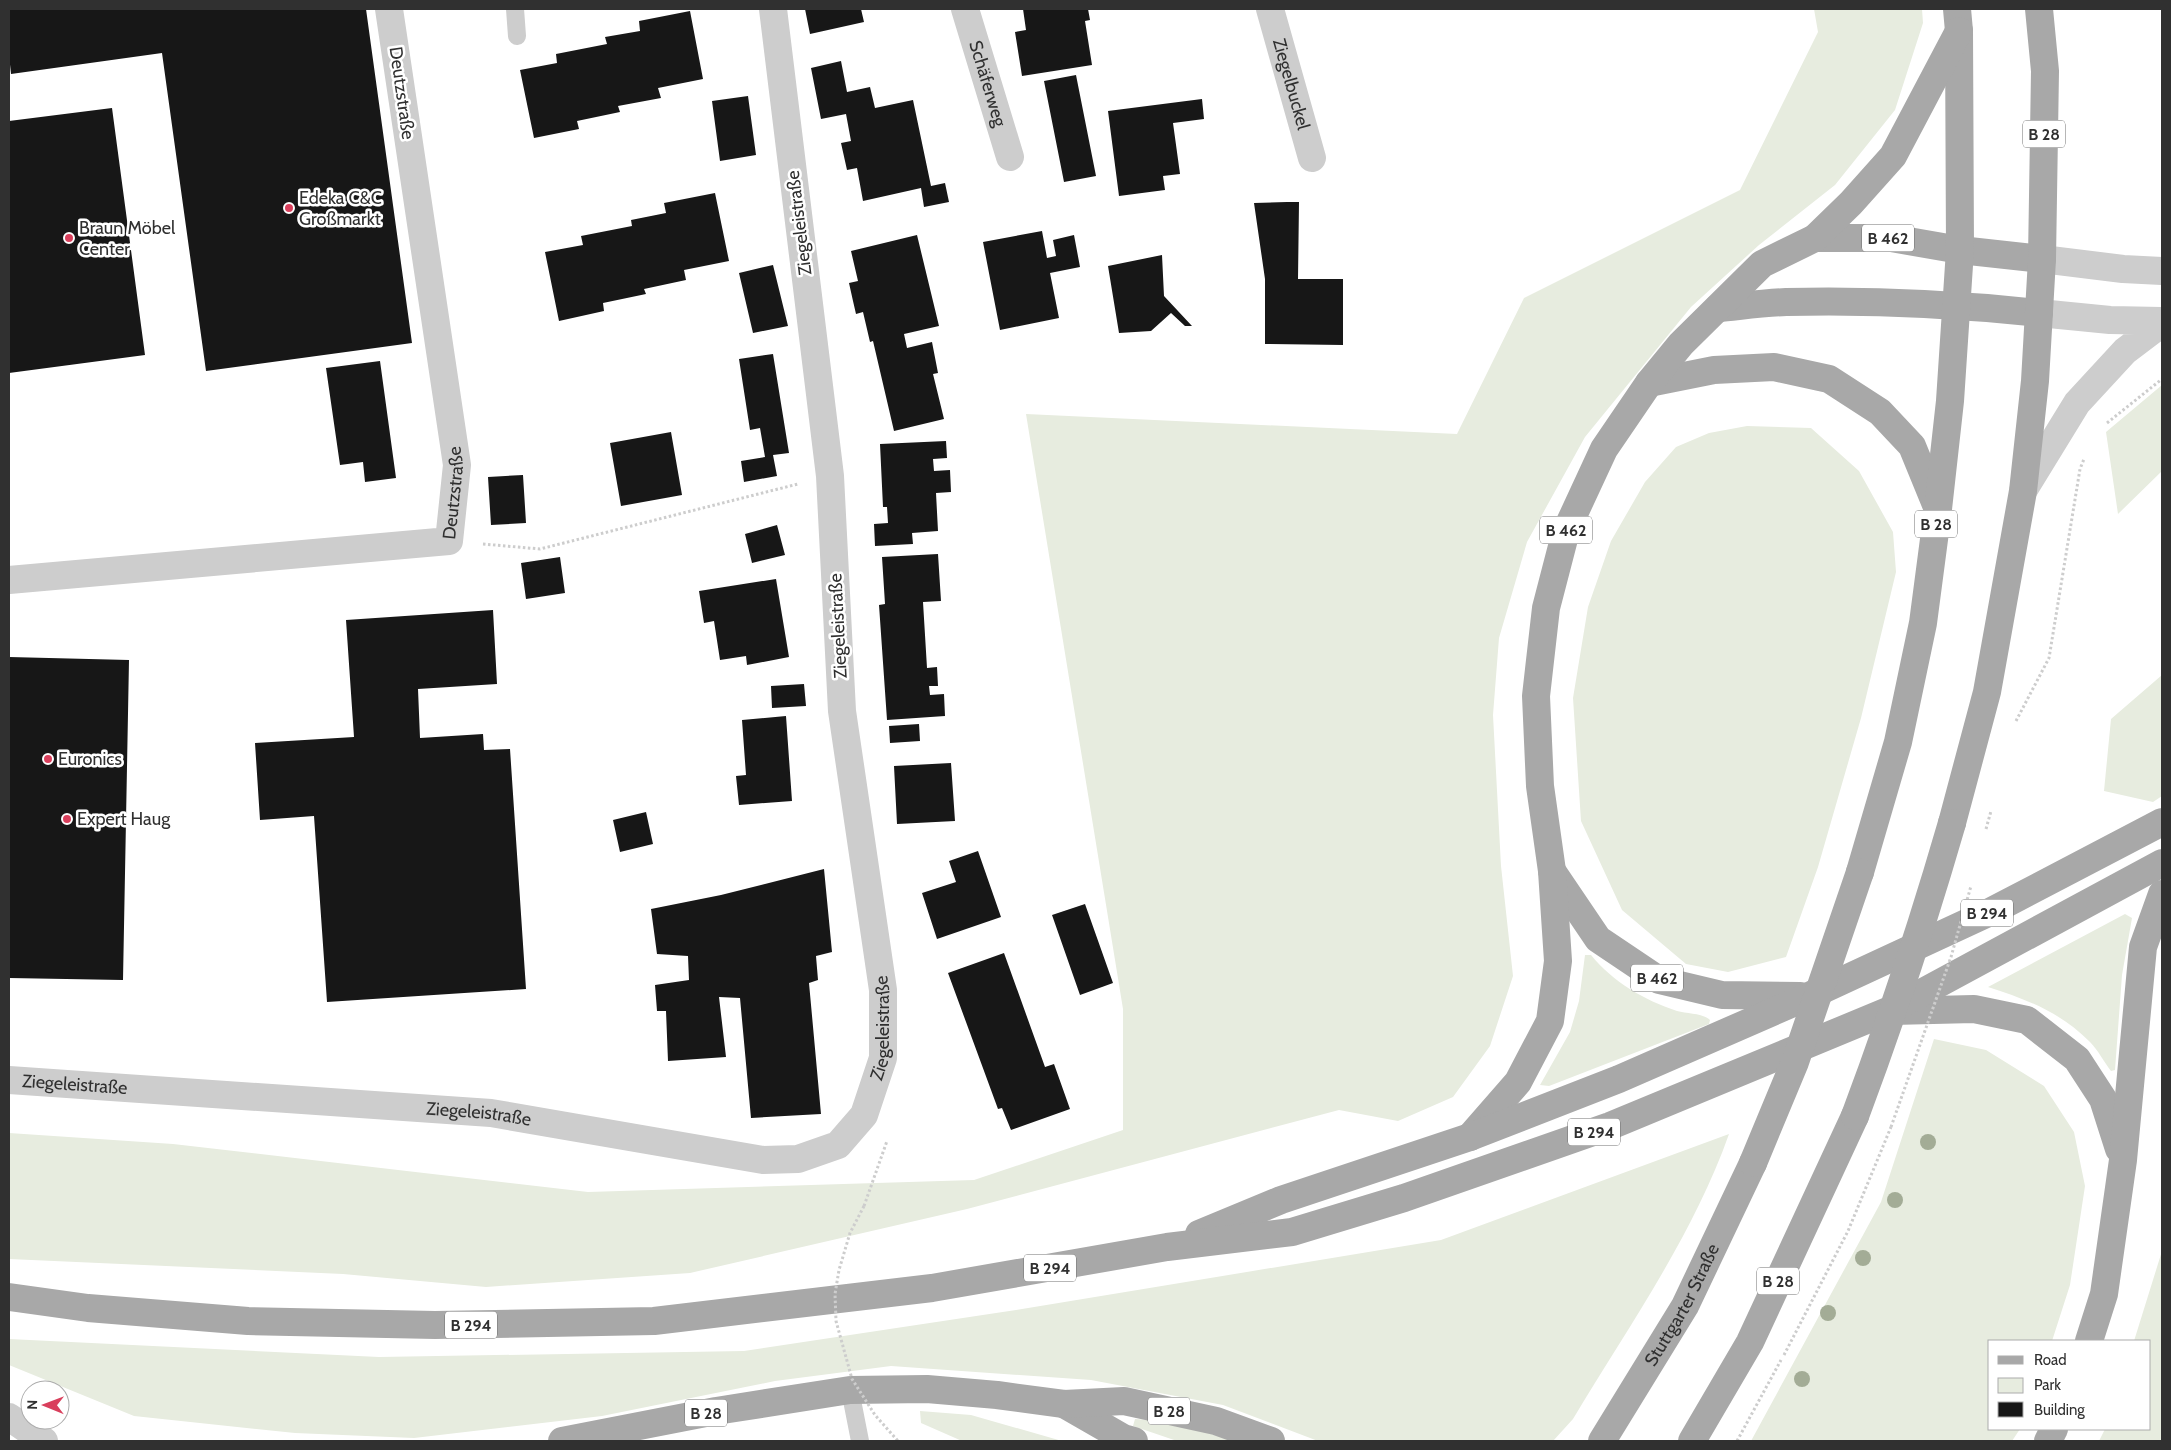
<svg xmlns="http://www.w3.org/2000/svg" width="2171" height="1450" font-family="Cabin,sans-serif">
	<rect width="100%" height="100%" fill="#fff"/>
	<path fill="#e7ecdf" d="M1814,9H1922L1923,23L1895,110L1835,185L1759,245L1691,307L1585,437L1527,542L1499,638L1493,715L1501,866L1513,976L1490,1046L1453,1097L1398,1121L1339,1110L967,1209L690,1273L486,1287L343,1274L9,1259V1133L173,1144L588,1192L974,1180L1123,1130V1009L1026,414L1457,434L1524,298L1740,190L1818,32Z
		M2162,385V471L2118,514L2106,432Z
		M1747,426L1811,428L1859,471L1893,532L1896,572L1861,718L1818,867L1786,957L1728,972L1686,964L1622,910L1581,821L1573,698L1588,607L1611,541L1645,482L1676,447L1709,433Z
		M2162,675V796L2153,802L2104,791L2111,719Z
		M2125,914L2132,918L2122,975L2115,1070L2111,1071C2104,1062 2098,1050 2090,1042C2060,1012 2028,1000 1988,987Z
		M1585,955H1591C1613,982 1644,1000 1677,1011C1687,1014 1703,1013 1710,1020L1709,1024L1549,1086L1540,1085L1570,1032L1579,1001Z
		M1934,1039L1986,1050L2044,1086L2074,1132L2085,1186L2070,1285L2052,1341H1990V1429H2020L2012,1441H1751L1881,1202Z
		M1729,1134C1693,1236 1628,1327 1573,1419L1553,1441H1318L1223,1405L1091,1380L891,1366L775,1381L602,1416L414,1438L295,1433L134,1416L9,1365V1339L379,1357L744,1351L1016,1310L1441,1240Z
		M2162,1251V1441H2099L2105,1429H2150V1341H2134Z
		M920,1411L971,1415L1062,1441H962L921,1423Z
		M1135,1419L1166,1421L1238,1441H1177L1133,1426Z"/>
	<path fill="#171717" d="M9,9H366L412,343L206,371L162,53L11,74L9,55Z
		M805,9H861L864,22L810,34Z
		M1023,9H1088L1090,20L1085,21L1092,65L1022,76L1015,32L1026,30Z
		M690,11L703,79L658,88L661,98L618,106L620,112L577,121L579,129L534,138L520,70L557,63L556,54L607,44L605,37L640,31L639,21Z
		M841,61L847,92L870,87L875,108L913,100L931,186L945,183L949,202L924,207L921,188L863,201L857,168L847,170L841,143L851,141L846,114L821,119L811,68Z
		M1076,75L1096,176L1064,182L1044,81Z
		M748,96L756,155L720,161L712,101Z
		M1202,99L1204,119L1173,123L1180,174L1163,176L1165,190L1119,196L1108,111Z
		M112,108L145,355L9,373V121Z
		M715,193L729,261L684,270L686,280L644,289L646,294L603,303L604,311L559,321L545,252L583,245L581,236L632,226L631,220L666,213L664,203Z
		M1287,202H1299L1298,279H1343V345L1265,344V279L1254,203Z
		M1042,231L1047,258L1056,256L1053,240L1074,235L1080,267L1050,273L1059,318L1000,330L983,242Z
		M917,235L939,326L904,334L907,348L932,342L938,373L933,374L944,419L894,431L873,341L870,342L863,312L856,314L853,301L849,283L858,281L851,251Z
		M1162,255L1164,296L1192,326H1185L1171,313L1151,331L1119,333L1108,266Z
		M773,265L788,326L753,333L739,273Z
		M773,354L789,453L773,455L777,476L744,482L741,461L765,457L760,428L750,430L739,359Z
		M380,361L396,478L365,482L363,462L340,465L326,368Z
		M671,432L682,495L621,506L610,443Z
		M946,441L947,458L933,459L934,471L950,470L951,492L936,493L938,531L912,533L913,544L875,546L874,524L888,523L887,507H883L880,444Z
		M523,475L526,523L491,525L488,477Z
		M777,525L785,555L752,563L745,534Z
		M938,554L941,601L923,602L927,668L937,667L938,686H929L930,695L944,694L945,716L887,720L879,605L885,604L882,557Z
		M560,557L565,593L526,599L521,563Z
		M776,579L789,657L747,665L746,656L720,660L714,621L704,623L699,591Z
		M493,610L497,684L418,689L420,738L483,734L484,750L510,749L526,989L327,1002L314,816L260,820L255,743L354,737L346,620Z
		M9,657L129,660L123,980L9,978Z
		M804,684L806,706L772,708L771,686Z
		M786,716L792,801L739,805L736,776L746,775L742,720Z
		M919,724L920,741L890,743L889,726Z
		M951,763L955,821L897,824L894,766Z
		M646,812L653,844L620,852L613,820Z
		M978,851L1001,917L937,939L922,893L956,882L949,861Z
		M824,869L832,952L816,956L818,980L809,983L821,1114L751,1118L740,998L719,997L726,1057L668,1061L666,1011H657L655,985L689,980L688,956L657,954L651,909L721,895Z
		M1085,904L1113,983L1080,995L1052,915Z
		M1004,953L1045,1067L1054,1064L1070,1109L1011,1130L1002,1108L998,1109L948,973Z"/>
	<g fill="none" stroke-linecap="round" stroke-linejoin="round">
		<path stroke="#cdcdcd" stroke-width="3" stroke-dasharray="2.5 2.5" stroke-linecap="butt" d="M2107,423L2162,379
			M483,544L540,549L798,484
			M2016,721L2049,658L2080,469L2084,459
			M864,1206L887,1141
			M1784,1355L1848,1231L1891,1127
			M1737,1441L1781,1360"/>
		<path stroke="#cdcdcd" stroke-width="18" d="M515,9L517,36
			M850,1390L860,1441"/>
		<g stroke="#cdcdcd" stroke-width="28">
			<path id="s1" d="M965,9L1010,157"/>
			<path id="s2" d="M1270,9L1312,158"/>
			<path id="s3" d="M9,580L449,541L457,465L389,9"/>
			<path id="s4" d="M9,1080L491,1113L763,1160L798,1159L838,1145L864,1115L883,1058V990L842,711L830,476L773,9"/>
		</g>
		<path stroke="#cdcdcd" stroke-width="28" d="M2042,259L2123,269L2162,271
			M2039,313L2110,320L2162,321
			M2023,491L2077,403L2125,351L2162,323
			M9,1417L44,1441"/>
		<g stroke="#a8a8a8" stroke-width="28">
			<path d="M1815,238H1891L1960,250L2042,259"/>
			<path d="M1718,308C1740,306 1764,303 1786,302C1871,300 1955,304 2039,313"/>
			<path d="M1649,383L1714,370L1774,367L1829,379L1880,412L1912,446L1937,507"/>
			<path d="M1952,823L1987,692L2023,491L2035,381L2042,259L2045,71L2039,9"/>
			<path d="M1552,871L1598,939L1659,980L1722,995L1800,996"/>
			<path d="M1860,872L1898,742L1923,623L1938,509L1950,401L1960,250L1959,31L1957,9"/>
			<path d="M1892,1011L1974,1009L2027,1020L2077,1059L2103,1099L2119,1149"/>
			<path d="M1470,1137L1518,1082L1550,1021L1558,961L1552,871L1540,786L1536,696L1546,608L1566,531L1604,449L1649,383L1681,344L1762,264L1815,238L1851,203L1893,156L1959,31"/>
			<path d="M1199,1234L1281,1200L1470,1137L1619,1079L1809,996L1988,913L2162,822"/>
			<path d="M9,1297L88,1308L248,1321L435,1325L654,1321L932,1288L1167,1247L1292,1232L1404,1198L1610,1126L1888,1011L2162,863"/>
			<path d="M2089,1341L2104,1294L2123,1160L2143,947L2162,894"/>
			<path d="M1064,1404L1123,1438L1134,1441"/>
			<path d="M562,1441L716,1411L850,1390L927,1389L997,1395L1064,1404L1124,1401L1216,1421L1271,1441"/>
			<path id="s5" d="M1602,1441L1685,1306L1753,1163"/>
			<path d="M1692,1441L1750,1342L1855,1116"/>
			<path d="M2048,1441L2054,1429"/>
		</g>
		<path stroke="#cdcdcd" stroke-width="3" stroke-dasharray="2.5 2.5" stroke-linecap="butt" d="M1986,829L1991,811
			M1891,1127L1951,957L1971,886
			M864,1206L850,1233L839,1270L835,1294L836,1321L852,1379L875,1415L898,1441"/>
		<path stroke="#a8a8a8" stroke-width="28" d="M1855,1116C1891,1020 1923,923 1952,823
			M1753,1163L1795,1062L1860,872"/>
	</g>
	<g fill="#a3ac96">
		<circle cx="1928" cy="1142" r="8"/>
		<circle cx="1895" cy="1200" r="8"/>
		<circle cx="1863" cy="1258" r="8"/>
		<circle cx="1828" cy="1313" r="8"/>
		<circle cx="1802" cy="1379" r="8"/>
	</g>
	<g fill="#d93f5c" stroke="#fff" stroke-width="2">
		<circle cx="289" cy="208" r="5"/>
		<circle cx="69" cy="238" r="5"/>
		<circle cx="48" cy="759" r="5"/>
		<circle cx="67" cy="819" r="5"/>
	</g>
	<g text-anchor="middle" stroke-width="5" stroke-linejoin="round" paint-order="stroke">
		<g fill="#fff" stroke="#6e6e6e" stroke-width="1">
			<rect x="2023" y="120.5" width="42" height="27" rx="4"/>
			<rect x="1862" y="224.5" width="52" height="27" rx="4"/>
			<rect x="1915" y="510.5" width="42" height="27" rx="4"/>
			<rect x="1540" y="516.5" width="52" height="27" rx="4"/>
			<rect x="1961" y="899.5" width="52" height="27" rx="4"/>
			<rect x="1631" y="964.5" width="52" height="27" rx="4"/>
			<rect x="1568" y="1118.5" width="52" height="27" rx="4"/>
			<rect x="1024" y="1254.5" width="52" height="27" rx="4"/>
			<rect x="1757" y="1267.5" width="42" height="27" rx="4"/>
			<rect x="445" y="1311.5" width="52" height="27" rx="4"/>
			<rect x="1148" y="1397.5" width="42" height="27" rx="4"/>
			<rect x="685" y="1399.5" width="42" height="27" rx="4"/>
		</g>
		<g font-size="16" font-weight="bold" fill="#303030">
			<text x="2044" y="140">B 28</text>
			<text x="1888" y="244">B 462</text>
			<text x="1936" y="530">B 28</text>
			<text x="1566" y="536">B 462</text>
			<text x="1987" y="919">B 294</text>
			<text x="1657" y="984">B 462</text>
			<text x="1594" y="1138">B 294</text>
			<text x="1050" y="1274">B 294</text>
			<text x="1778" y="1287">B 28</text>
			<text x="471" y="1331">B 294</text>
			<text x="1169" y="1417">B 28</text>
			<text x="706" y="1419">B 28</text>
		</g>
		<g font-size="18" fill="#303030" stroke="#fff">
			<text dy="6" stroke="none"><textPath href="#s1" startOffset="78">Schäferweg</textPath></text>
			<text dy="6" stroke="none"><textPath href="#s2" startOffset="78">Ziegelbuckel</textPath></text>
			<text transform="translate(402 93) rotate(82)" y="6">Deutzstraße</text>
			<text transform="translate(799 223) rotate(-97)" y="6">Ziegeleistraße</text>
			<text dy="6" stroke="none"><textPath href="#s3" startOffset="490">Deutzstraße</textPath></text>
			<text transform="translate(838 626) rotate(-93)" y="6">Ziegeleistraße</text>
			<text dy="6" stroke="none"><textPath href="#s4" startOffset="966">Ziegeleistraße</textPath></text>
			<text dy="6" stroke="none"><textPath href="#s4" startOffset="66">Ziegeleistraße</textPath></text>
			<text dy="6" stroke="none"><textPath href="#s4" startOffset="471">Ziegeleistraße</textPath></text>
			<text dy="6" stroke="none"><textPath href="#s5" startOffset="158">Stuttgarter Straße</textPath></text>
		</g>
		<g font-size="18" fill="#303030" stroke="#fff" text-anchor="start">
			<text x="299" y="204">Edeka C&amp;C<tspan x="299" dy="21">Großmarkt</tspan></text>
			<text x="79" y="234">Braun Möbel<tspan x="79" dy="21">Center</tspan></text>
			<text x="58" y="765">Euronics</text>
			<text x="77" y="825">Expert Haug</text>
		</g>
	</g>
	<rect width="2171" height="1450" fill="none" stroke="#303030" stroke-width="20"/>
	<rect x="1988" y="1340" width="162" height="90" fill="#ffffff" stroke="#acacac"/>
	<rect x="1998" y="1356" width="25" height="8" fill="#a8a8a8" stroke="#acacac"/>
	<text x="2034" y="1365" font-size="15" fill="#303030">Road</text>
	<rect x="1998" y="1378" width="25" height="15" fill="#e7ecdf" stroke="#acacac"/>
	<text x="2034" y="1390" font-size="15" fill="#303030">Park</text>
	<rect x="1998" y="1402" width="25" height="15" fill="#171717" stroke="#acacac"/>
	<text x="2034" y="1415" font-size="15" fill="#303030">Building</text>
	<g transform="translate(45 1405) rotate(271)"><circle r="24" fill="#ffffff" stroke="#acacac"/>
	<path d="M0-4L9 19L0 12L-9 19Z" fill="#d93f5c"/>
	<text y="-8" font-size="14" font-weight="bold" text-anchor="middle" fill="#303030">N</text>
	</g>
</svg>
